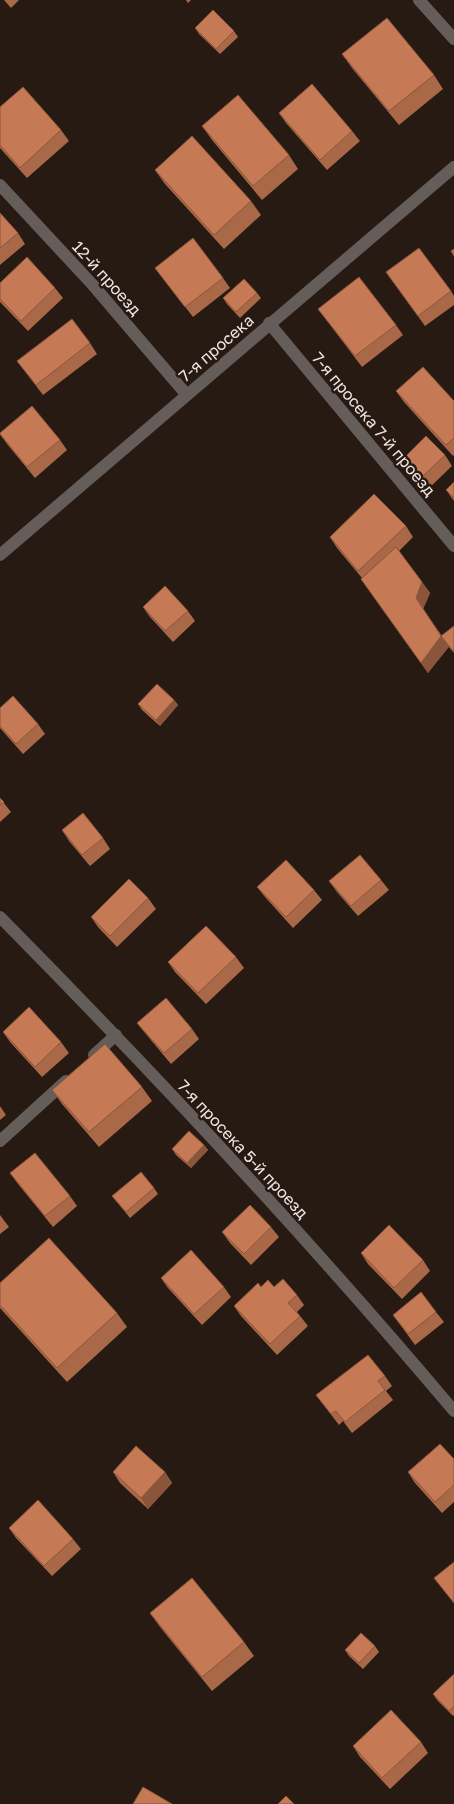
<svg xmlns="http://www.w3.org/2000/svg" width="454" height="1804" font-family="'Golos Text',sans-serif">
	<rect width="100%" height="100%" fill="#271a13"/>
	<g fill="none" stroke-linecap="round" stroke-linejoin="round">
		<path stroke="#655d5a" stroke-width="12" d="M94,1055L116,1035
			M0,1141L66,1081"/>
		<path stroke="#655d5a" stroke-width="12" d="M419,0L454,39
			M0,185L92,284L186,394
			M269,323L454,546
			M0,917C157,1076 310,1240 454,1411"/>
		<path stroke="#655d5a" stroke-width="12" d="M0,555L454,167"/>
	</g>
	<path fill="#a96848" d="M4,0H19L11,8Z
		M186,0H191L188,3Z
		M195,28L234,31L238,37L220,54L199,34Z
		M342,54L434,75L443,89L399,125L352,68Z
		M0,107L61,130L69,141L27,178L0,148Z
		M279,113L352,131L360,141L327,170L286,123Z
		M202,126L289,155L298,169L262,200L212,140Z
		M155,170L251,201L261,215L224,249L165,184Z
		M0,213L18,233L25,244L0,265Z
		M155,268L223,278L230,288L193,317Z
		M386,272L451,291L454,296V305L425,326Z
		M55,288L63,298L28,331L0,302V299Z
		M257,293L261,298L240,318L227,304L223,298Z
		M318,309L396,325L403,335L362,367Z
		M90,343L97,354L43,395L17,361Z
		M396,391L454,401V455L453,456L404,402Z
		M0,434L60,440L67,450L35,478L7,444Z
		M445,455L452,466L426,491L407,472L400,462Z
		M454,482V501L446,490Z
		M406,526L413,537L399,551L430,593L423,609L442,636L454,626V653L448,646L428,673L361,579L362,578L337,548L330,537Z
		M143,607L188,611L195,621L173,642L150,617Z
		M174,700L178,705L160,726L142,710L138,704Z
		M0,708L38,724L45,734L23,754L0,728Z
		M0,798L11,812L0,822Z
		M62,830L103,838L110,849L90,866L69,841Z
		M381,880L389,890L358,916L337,892L329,881Z
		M257,887L314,890L322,900L293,928L265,897Z
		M148,898L156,909L117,947L98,927L91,917Z
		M236,957L244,968L206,1004L175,972L168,962Z
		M137,1023L192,1029L199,1039L171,1064L145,1033Z
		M3,1032L61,1042L69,1053L42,1077L10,1042Z
		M142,1087L152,1101L99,1147L62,1104L52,1090Z
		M0,1106L6,1115L0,1120Z
		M204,1145L208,1150L191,1168L176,1155L172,1149Z
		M10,1173L70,1196L77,1206L53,1227L18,1184Z
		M154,1188L158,1194L130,1218L112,1196Z
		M0,1215L9,1227L0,1234Z
		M271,1227L279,1237L251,1265L230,1243L222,1232Z
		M361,1253L423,1260L430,1271L402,1299L368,1264Z
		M161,1278L224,1287L231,1297L202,1325L168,1288Z
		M0,1283L117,1313L127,1327L67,1382L0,1308Z
		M261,1287H274L297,1295L304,1305L297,1312L308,1326L277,1355L241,1316L234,1306Z
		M436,1312L444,1322L415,1345L393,1315Z
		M385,1376L392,1386L386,1391L393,1400L352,1433L343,1421L339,1425L316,1395Z
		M454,1459V1502L442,1513L415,1483L408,1472Z
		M113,1472H165L172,1483L148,1509L120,1483Z
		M9,1528L73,1539L81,1549L52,1576L16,1538Z
		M150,1613L244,1642L254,1656L212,1691L160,1627Z
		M375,1646L379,1652L363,1669L349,1656L345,1650Z
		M454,1674V1715L453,1716L437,1700L433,1694Z
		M421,1742L428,1753L390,1789L360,1757L353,1746Z"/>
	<path fill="#8a553b" d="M422,582L430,593L423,609L416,598Z
		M441,636L449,647L428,673L421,663Z
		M174,700L178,705L160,726L156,720Z
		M204,1145L208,1150L191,1168L187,1163Z
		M165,1472L172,1483L148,1509L141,1498Z"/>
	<path fill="#c57954" stroke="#8a553b" d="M213,10L234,31L216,49L195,28Z
		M387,18L434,75L389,111L342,54Z
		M312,84L352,131L320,160L279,113Z
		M23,87L61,130L20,168L0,145V107Z
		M238,95L289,155L253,186L202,126Z
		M192,136L251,201L214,235L155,170Z
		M0,213L18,233L0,248Z
		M193,238L223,278L185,307L155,268Z
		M419,248L451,291L418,316L386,272Z
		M454,249V256L451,251Z
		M27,257L55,288L21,321L0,299V283Z
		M359,277L396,325L355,356L318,309Z
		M244,279L257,293L236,312L223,298Z
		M72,319L90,343L36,385L17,361Z
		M423,367L454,401V438L446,445L396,391Z
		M32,406L60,440L27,467L0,434V433Z
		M426,436L445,455L418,481L400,462Z
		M454,482V498L446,490Z
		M374,494L406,526L358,571L330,537Z
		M396,547L422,582L416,598L441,636L421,663L361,579Z
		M165,586L188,611L165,631L143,607Z
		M454,626V652L441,636Z
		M157,684L174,700L156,720L138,704Z
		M13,696L38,724L16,744L0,726V708Z
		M0,798L4,802L0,805Z
		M83,813L103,838L82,855L62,830Z
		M360,855L381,880L351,906L329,881Z
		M286,860L314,890L286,917L257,887Z
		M129,879L148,898L110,936L91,917Z
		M206,926L236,957L198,993L168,962Z
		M166,998L192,1029L164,1053L137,1023Z
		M29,1007L61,1042L35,1067L3,1032Z
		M105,1044L142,1087L89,1132L52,1090Z
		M189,1131L204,1145L187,1163L172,1149Z
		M35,1153L70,1196L45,1216L10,1173Z
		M141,1172L154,1188L126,1212L112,1196Z
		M250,1205L271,1227L244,1254L222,1232Z
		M389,1225L423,1260L394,1288L361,1253Z
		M49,1238L117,1313L57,1368L0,1305V1283Z
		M191,1250L224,1287L194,1314L161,1278Z
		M283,1279L297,1295L288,1303L300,1316L270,1344L234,1306L258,1283L261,1287L268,1280L274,1287Z
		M421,1292L436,1312L408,1334L393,1315Z
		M368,1355L385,1376L378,1381L385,1390L345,1422L336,1411L331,1414L316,1395Z
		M440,1444L454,1459V1485L435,1502L408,1472Z
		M136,1446L165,1472L141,1498L113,1472Z
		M38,1500L73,1539L44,1566L9,1528Z
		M454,1562V1603L434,1578Z
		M192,1578L244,1642L202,1677L150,1613Z
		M361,1633L375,1646L359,1663L345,1650Z
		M454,1674V1706L449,1711L433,1694Z
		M391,1710L421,1742L382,1778L353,1746Z
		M143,1787L172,1804H133Z
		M286,1796L294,1804H278Z"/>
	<g text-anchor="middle" stroke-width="5" stroke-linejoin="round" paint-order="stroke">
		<g font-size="16" fill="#f0e6e2" stroke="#271a13">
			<text transform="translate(107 278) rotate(48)" y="6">12-й проезд</text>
			<text transform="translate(216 348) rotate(-41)" y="6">7-я просека</text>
			<text transform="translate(374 424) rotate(50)" y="6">7-я просека 7-й проезд</text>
			<text transform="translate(243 1149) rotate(47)" y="6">7-я просека 5-й проезд</text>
		</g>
	</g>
</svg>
